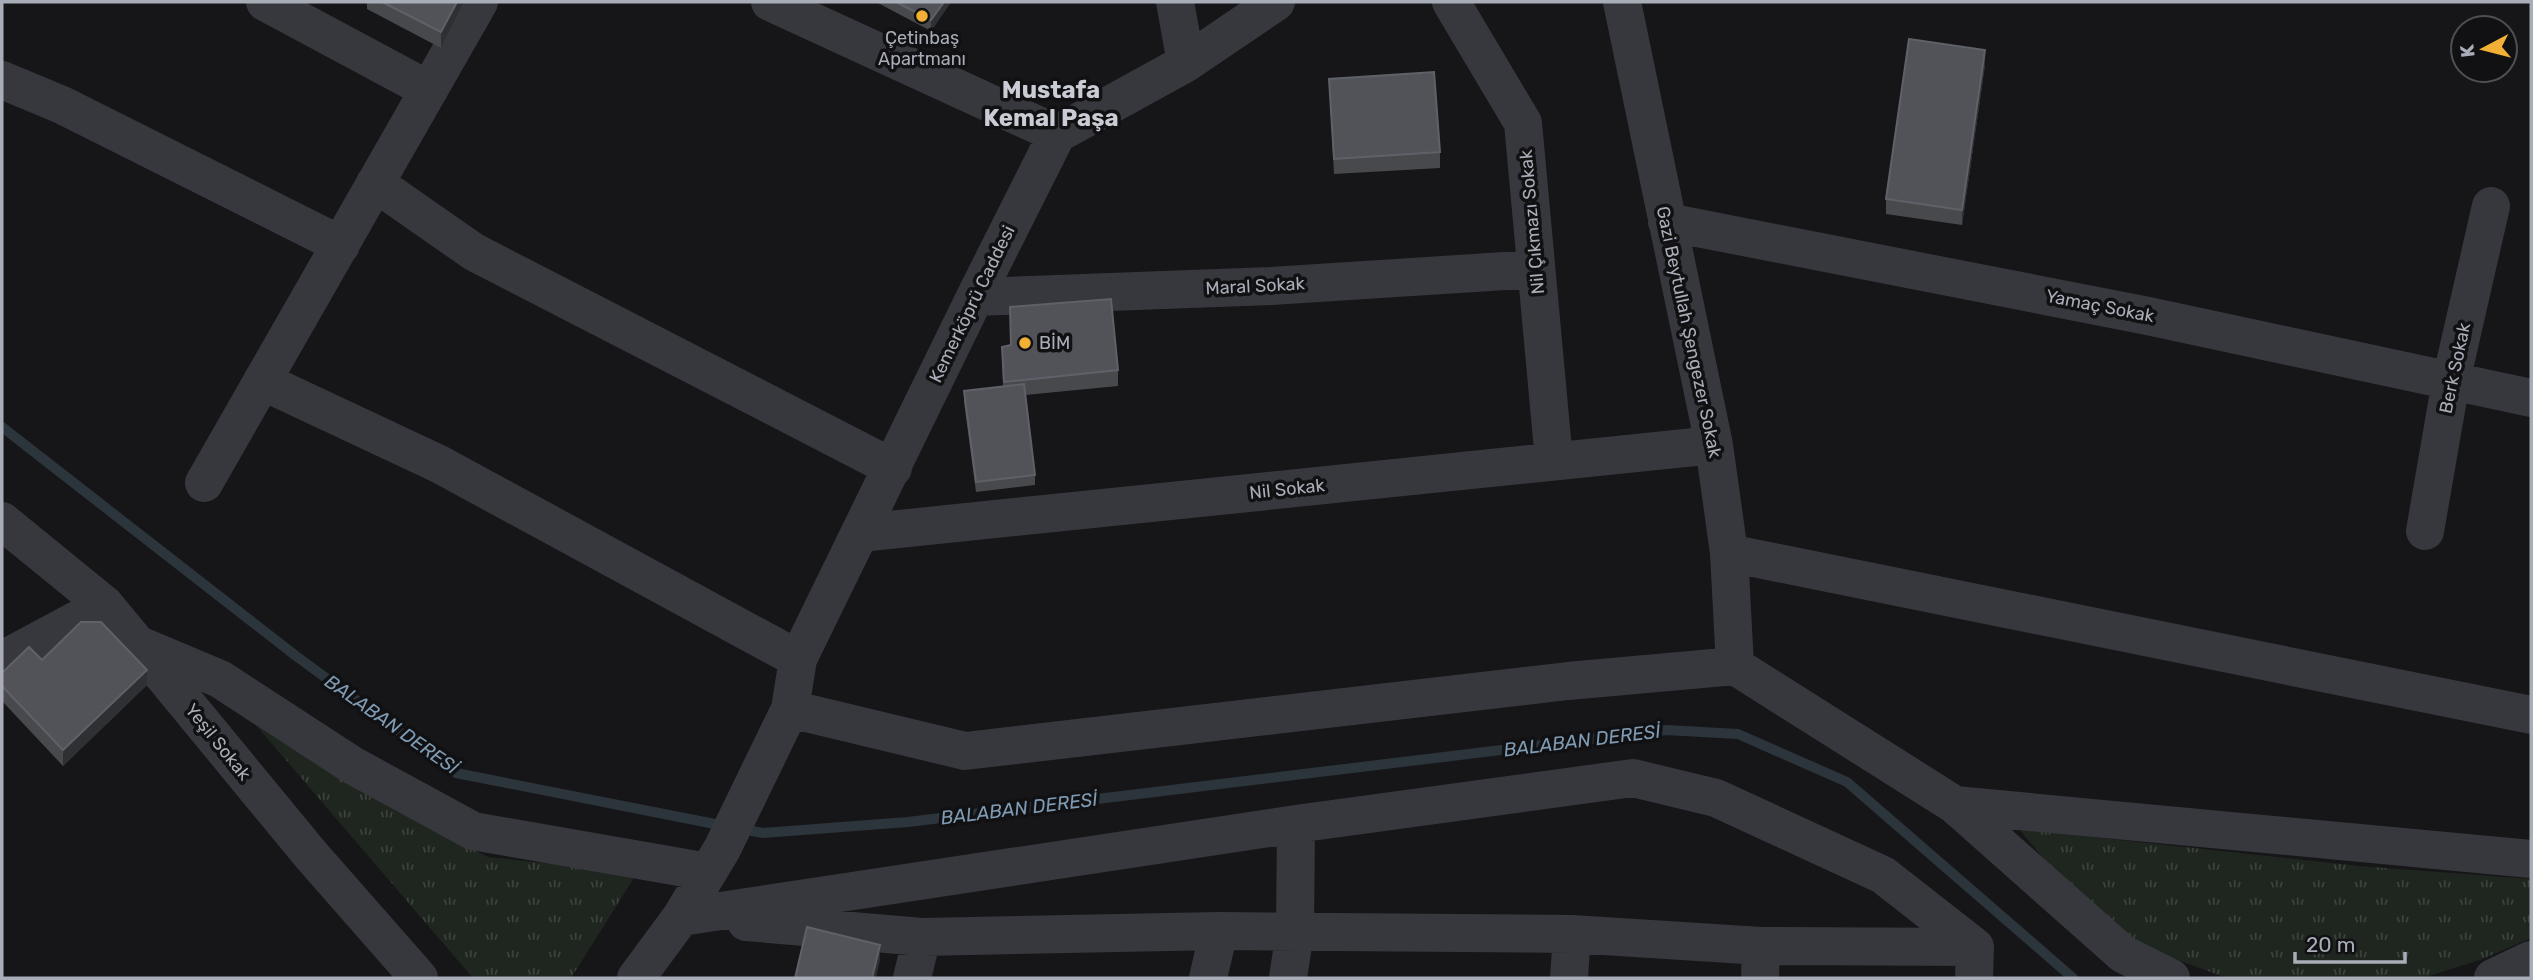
<svg xmlns="http://www.w3.org/2000/svg" width="2533" height="980" font-family="Rubik,sans-serif">
	<defs>
		<pattern id="grass-tufts" width="24" height="20" patternUnits="userSpaceOnUse" patternTransform="scale(1.75)"><rect width="24" height="20" fill="#1e261f"/><path d="M3 7l-1-3M5 7V3M7 7l1-3M15 17l-1-3M17 17v-4M19 17l1-3" fill="none" stroke="#3c433d"/></pattern>
	</defs>
	<rect width="100%" height="100%" fill="#161618"/>
	<path fill="url(#grass-tufts)" d="M255,724L392,806L488,857L637,873L571,978H473Z
		M2019,829L2359,866L2531,879V938L2480,960L2422,978H2227L2142,947L2074,895Z"/>
	<g fill="none" stroke-linecap="round" stroke-linejoin="round">
		<path stroke="#2c353c" stroke-width="10" d="M2,427L296,656L456,773L725,826
			M741,829L763,833L908,822L1666,730L1738,734L1847,782L2073,978"/>
		<path stroke="#37383d" stroke-width="38" d="M265,2L429,90
			M770,2L1057,134
			M1175,2L1186,63
			M1451,2L1523,123L1554,461
			M1622,2L1714,445L1729,553L1735,666
			M2,80L62,105L341,245
			M375,183L474,252L893,468
			M1667,222L2148,316L2531,398
			M975,297L1271,286L1536,269
			M262,381L439,464L798,659
			M204,483L479,2
			M2,521L105,605L311,855L419,978
			M2425,531L2451,381L2491,206
			M860,533L1714,445
			M1729,553L2531,715
			M139,645L220,679L352,765L473,831L708,872
			M2,660L105,605
			M790,709L965,751L1568,681L1735,666L1955,805L2531,859
			M1955,805L2123,954L2171,978
			M681,917L1296,824L1633,778L1716,798L1883,875L1975,947
			M746,922L922,937L1219,931L1572,934L1761,946L1975,947L1974,978
			M636,978L681,917L722,849L790,709L798,659L975,297L1057,134L1186,63L1276,2
			M912,978L922,937
			M1208,978L1219,931
			M1288,978L1295,932L1296,824
			M1569,978L1572,934
			M1760,978L1761,946
			M2493,978L2531,960"/>
	</g>
	<path fill="#47494d" d="M367,2H464L441,48L367,9Z
		M876,2H951L931,31Z
		M1985,65L1962,225L1886,214V199Z
		M1329,79L1440,152V168L1334,174Z
		M1002,347L1118,370V386L1025,395L1035,475V485L976,492L964,402V391L1003,387Z
		M42,660L147,685L63,766L2,701V673Z"/>
	<path fill="#2f3033" d="M457,2H464L441,48V32Z
		M944,2H951L931,31V20Z
		M1985,50V65L1962,225V210Z
		M147,670V685L63,766V750Z
		M880,945V960L876,978H872Z"/>
	<path fill="#525359" stroke="#5f6168" stroke-width="2" d="M382,2H457L441,32Z
		M896,2H944L931,20Z
		M1909,39L1985,50L1962,210L1886,199Z
		M1434,72L1440,152L1334,159L1329,79Z
		M1111,299L1118,370L1004,382L1002,347L1011,345L1010,307Z
		M1024,384L1035,475L976,482L964,391Z
		M81,622H101L147,670L63,750L2,686V673L29,647L42,660Z
		M807,927L880,945L872,978H795Z"/>
	<g fill="#f2b134" stroke="#111113" stroke-width="2.5">
		<circle cx="922" cy="16" r="7"/>
		<circle cx="1025" cy="343" r="7"/>
	</g>
	<g text-anchor="middle" stroke-width="7" stroke-linejoin="round" paint-order="stroke">
		<g font-size="18" fill="#a8adb8" stroke="#111113">
			<text x="922" y="44">Çetinbaş<tspan x="922" dy="21">Apartmanı</tspan></text>
			<text x="1039" y="349" text-anchor="start">BİM</text>
		</g>
		<g font-size="18" fill="#a8adb8" stroke="#111113">
			<text transform="translate(1532 222) rotate(-95)" y="6">Nil Çıkmazı Sokak</text>
			<text transform="translate(1255 286) rotate(-3)" y="6">Maral Sokak</text>
			<text transform="translate(972 304) rotate(-64)" y="6">Kemerköprü Caddesi</text>
			<text transform="translate(2100 306) rotate(11)" y="6">Yamaç Sokak</text>
			<text transform="translate(1689 332) rotate(78)" y="6">Gazi Beytullah Şengezer Sokak</text>
			<text transform="translate(2455 368) rotate(-78)" y="6">Berk Sokak</text>
			<text transform="translate(1287 489) rotate(-6)" y="6">Nil Sokak</text>
			<text transform="translate(218 742) rotate(51)" y="6">Yeşil Sokak</text>
		</g>
		<g font-size="19" font-style="italic" fill="#7f9bb3" stroke="#111113">
			<text transform="translate(392 724) rotate(35)" y="7">BALABAN DERESİ</text>
			<text transform="translate(1582 740) rotate(-7)" y="7">BALABAN DERESİ</text>
			<text transform="translate(1019 808) rotate(-7)" y="7">BALABAN DERESİ</text>
		</g>
		<g font-size="24" font-weight="bold" fill="#c9ccd4" stroke="#111113">
			<text x="1051" y="98">Mustafa<tspan x="1051" dy="28">Kemal Paşa</tspan></text>
		</g>
	</g>
	<rect width="2533" height="980" fill="none" stroke="#a8adb8" stroke-width="7"/>
	<g transform="translate(2484 49) rotate(263)"><circle r="33" fill="#111113" stroke="#4d4f55" stroke-width="2"/>
	<path d="M0-5L12 26L0 18L-12 26Z" fill="#f2b134"/>
	<text y="-10" font-size="19" font-weight="bold" text-anchor="middle" fill="#a8adb8">K</text>
	</g>
	<path d="M2295 952v10h110v-10" fill="none" stroke="#a8adb8" stroke-width="3.5"/>
	<text x="2306" y="952" font-size="21" fill="#a8adb8" stroke="#111113" stroke-width="5" paint-order="stroke">20 m</text>
</svg>
